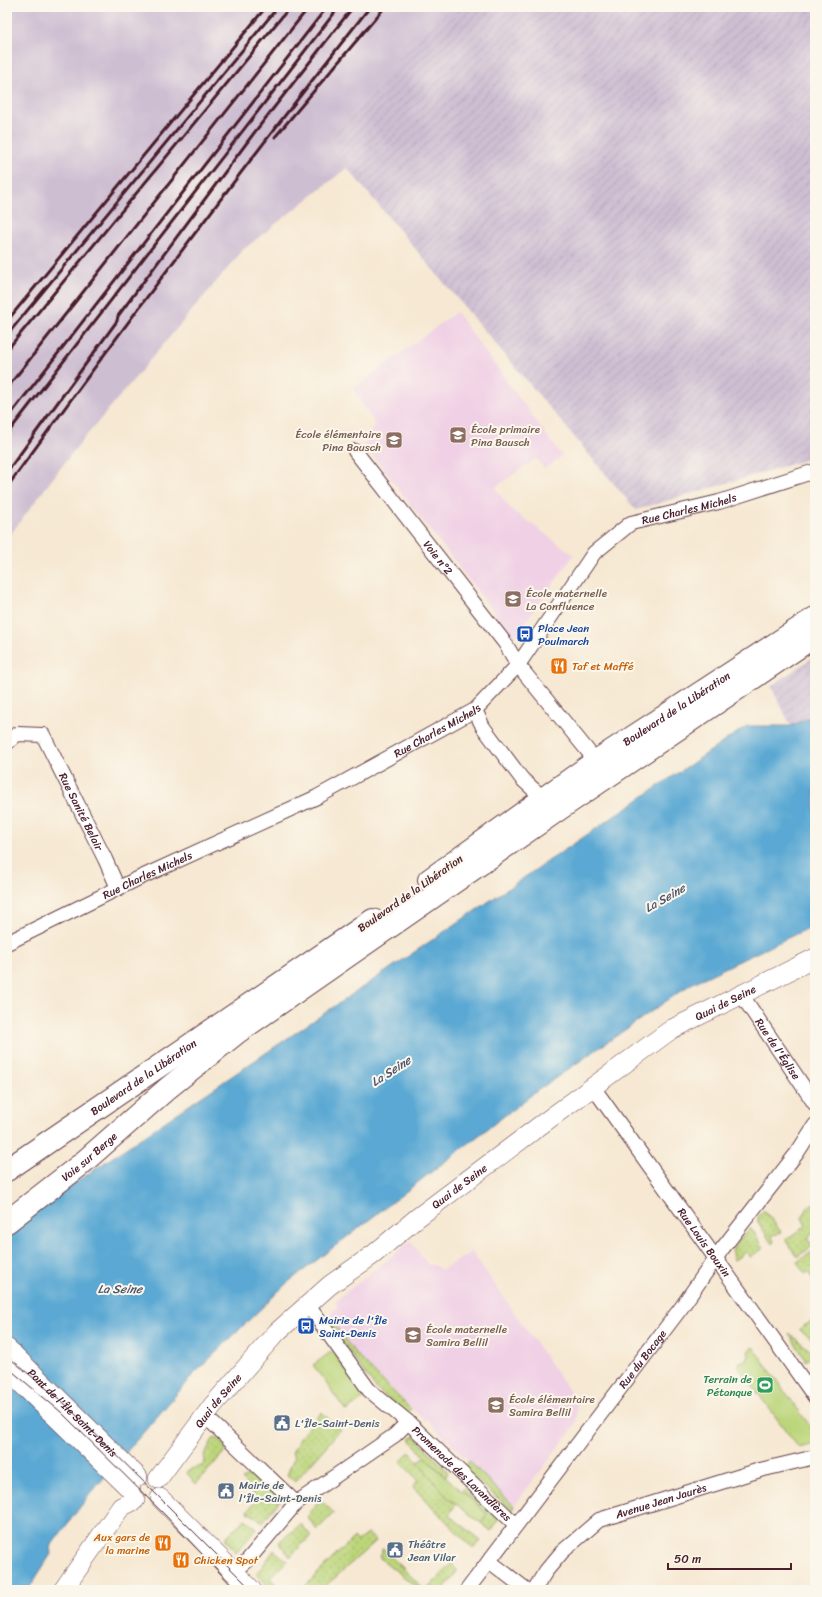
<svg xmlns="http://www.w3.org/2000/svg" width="822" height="1597" font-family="Sriracha,sans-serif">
	<defs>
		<pattern id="industrial-furrows" width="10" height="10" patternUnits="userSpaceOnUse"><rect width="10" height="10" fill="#cebed2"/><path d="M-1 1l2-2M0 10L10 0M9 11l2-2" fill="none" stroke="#b2a3b4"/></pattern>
		<pattern id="grass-dots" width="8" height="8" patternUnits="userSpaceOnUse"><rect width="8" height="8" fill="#bbd57a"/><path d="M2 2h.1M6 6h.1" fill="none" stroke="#a2b66a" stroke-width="1.8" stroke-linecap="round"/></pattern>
	</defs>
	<rect width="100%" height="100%" fill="#fbf7ec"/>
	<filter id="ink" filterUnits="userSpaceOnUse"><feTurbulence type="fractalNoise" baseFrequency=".025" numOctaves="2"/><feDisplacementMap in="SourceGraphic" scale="8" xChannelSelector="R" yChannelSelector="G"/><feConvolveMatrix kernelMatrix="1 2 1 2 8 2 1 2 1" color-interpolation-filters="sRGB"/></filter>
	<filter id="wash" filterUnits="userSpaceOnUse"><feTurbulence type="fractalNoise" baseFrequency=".012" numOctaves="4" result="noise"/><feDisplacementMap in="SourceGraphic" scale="16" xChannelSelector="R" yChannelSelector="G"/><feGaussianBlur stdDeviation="0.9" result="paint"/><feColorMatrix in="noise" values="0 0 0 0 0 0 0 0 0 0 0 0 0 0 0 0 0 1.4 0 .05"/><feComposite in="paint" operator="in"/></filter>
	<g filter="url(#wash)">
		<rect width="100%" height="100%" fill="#f6e8d2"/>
		<path fill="#f0d0e5" d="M456,312L562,456L544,469L536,458L495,488L511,509L574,555L514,638L364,445L375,424L353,389Z
			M411,1241L427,1264L436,1266L442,1270L472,1252L577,1402L576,1424L514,1506L431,1424L427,1419L425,1421L355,1353L328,1316L338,1307L335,1301Z"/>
		<path fill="url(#industrial-furrows)" d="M442,7H815V457L636,510L347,168L331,139L373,93Z
			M815,656V715L791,726L771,686Z"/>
		<path fill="#cebed2" d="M7,7H442L373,93L331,139L347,168L244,249L75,449L7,539Z"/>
		<path fill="url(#grass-dots)" stroke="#827a52" d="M815,1202V1232L807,1238L813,1246L797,1257L786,1239L806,1226L802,1218L808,1207Z
			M763,1211H765L781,1232L772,1236L774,1242L772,1244L758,1222V1217Z
			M749,1229L753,1231L764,1248L750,1257L746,1252L734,1260C727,1249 742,1237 749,1229Z
			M815,1250V1282L808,1272L805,1274L797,1262Z
			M328,1316L355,1353L411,1409L406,1414L376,1389L325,1318Z
			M815,1319V1341L799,1329Z
			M789,1333L815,1354V1355L806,1361Z
			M322,1412L340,1430L295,1482L287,1475L295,1456L292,1453L300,1437Z
			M415,1436L448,1472L446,1476L425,1458L410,1439Z
			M218,1438L228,1448L196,1484L187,1473L189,1470L204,1465L205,1460L204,1455L213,1439Z
			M410,1452L448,1498L456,1504L449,1515L481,1540L473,1549L413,1487L418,1480L400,1462Z
			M469,1461L514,1506L512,1510L462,1468Z
			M252,1470L281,1499L263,1522L247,1511L258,1499L245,1486L246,1484L242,1480Z
			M466,1486L500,1518L491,1531L481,1523L487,1513L462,1490Z
			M320,1499L334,1513L317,1530L307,1517Z
			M245,1519L257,1528L236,1553L225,1538Z
			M301,1524L311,1536L290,1557L279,1542Z
			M368,1533L376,1541L321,1590H301L354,1537L358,1541Z
			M383,1548L425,1590H420L379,1557Z
			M274,1550L287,1561L270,1578L281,1590H272L257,1574Z
			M452,1564L458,1570L443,1590H431L428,1588Z"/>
		<path fill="#bbd57a" stroke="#827a52" d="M753,1347L815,1433V1444L799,1448L738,1367L740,1362L747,1360L749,1356L748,1351Z
			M332,1351L366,1397L346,1411L313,1365Z
			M425,1458L487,1514L481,1523L448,1498L418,1462Z"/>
		<path fill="#5aa8d3" stroke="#52647f" d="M815,715V925L691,984L534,1093L287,1283L194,1374L90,1494L50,1547L51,1554L28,1590H7V1234L51,1199L747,726H791Z"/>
	</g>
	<g filter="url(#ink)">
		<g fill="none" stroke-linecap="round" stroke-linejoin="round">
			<g stroke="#643d44" stroke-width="16">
				<g id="street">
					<path id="s1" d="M355,451L505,643L518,665L596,761"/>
					<path d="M475,710L483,727L522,779L543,798L550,802"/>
					<path id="s2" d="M7,743L17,734L43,735L105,859L118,888"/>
					<path id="s3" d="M7,943L135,880L317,797L475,710L518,665L594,553L631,523L719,502L815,471"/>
					<path id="s4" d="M741,994L815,1104"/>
					<path id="s5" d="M593,1087L815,1397"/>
					<path id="s6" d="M307,1304L369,1390L408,1422L516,1525"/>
					<path d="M205,1416L296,1503"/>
					<path d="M489,1561L527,1590"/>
					<path d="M234,1572L247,1561L296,1503L395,1435L408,1422"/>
					<path id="s7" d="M467,1590L681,1308L722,1249L797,1153L815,1125"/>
					<path id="s8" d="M534,1590L546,1571L562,1552L599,1520L760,1470L815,1457"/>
				</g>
			</g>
			<g stroke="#643d44" stroke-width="20">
				<g id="secondary">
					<path id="s9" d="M7,1348L138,1477"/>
					<path d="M7,1370L131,1490"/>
					<path id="s10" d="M158,1479L213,1405L277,1332L330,1285L374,1254L417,1218L538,1127L672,1029L815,958"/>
					<path d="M160,1498L252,1590"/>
					<path d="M63,1590L121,1507L135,1500"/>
				</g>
			</g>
			<g stroke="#643d44" stroke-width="24">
				<g id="primary">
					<path id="s11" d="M429,880L596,761L815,618"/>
					<path id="s12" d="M7,1170L373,920"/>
					<path id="s13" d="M7,1222L79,1166L168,1088L238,1032L561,808L815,636"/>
				</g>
			</g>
			<use href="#street" stroke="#fff" stroke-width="14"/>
			<use href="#secondary" stroke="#fff" stroke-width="19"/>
			<use href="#primary" stroke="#fff" stroke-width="22"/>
			<path stroke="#4a1f2b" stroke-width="1" d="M7,1356L64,1403L160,1498L252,1590
				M7,1367L61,1412L166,1516L236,1590"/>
			<path stroke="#4a1f2b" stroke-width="3" d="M275,137L385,7
				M7,321L266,7
				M7,335L278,7
				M7,350L290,7
				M7,388L309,7
				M7,419L327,7
				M7,434L339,7
				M7,472L117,321L118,316L254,133L353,7
				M7,487C125,325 245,164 370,7"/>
		</g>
	</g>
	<defs>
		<g id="school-square" transform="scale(0.9)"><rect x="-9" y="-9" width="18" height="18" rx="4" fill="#8d6e63" stroke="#fbf7ec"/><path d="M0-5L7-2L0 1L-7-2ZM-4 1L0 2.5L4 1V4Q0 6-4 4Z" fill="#fff"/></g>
		<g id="bus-square" transform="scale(0.9)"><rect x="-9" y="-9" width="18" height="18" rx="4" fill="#1a4fb4" stroke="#fbf7ec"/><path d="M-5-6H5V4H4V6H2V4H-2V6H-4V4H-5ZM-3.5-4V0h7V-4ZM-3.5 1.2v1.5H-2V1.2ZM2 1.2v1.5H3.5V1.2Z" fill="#fff"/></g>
		<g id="restaurant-square" transform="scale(0.9)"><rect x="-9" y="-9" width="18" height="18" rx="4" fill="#e8710a" stroke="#fbf7ec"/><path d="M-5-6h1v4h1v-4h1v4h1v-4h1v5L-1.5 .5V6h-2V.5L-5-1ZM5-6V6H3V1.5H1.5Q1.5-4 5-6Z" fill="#fff"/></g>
		<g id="stadium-square" transform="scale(0.9)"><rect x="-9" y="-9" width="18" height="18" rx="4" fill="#2e9e5b" stroke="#fbf7ec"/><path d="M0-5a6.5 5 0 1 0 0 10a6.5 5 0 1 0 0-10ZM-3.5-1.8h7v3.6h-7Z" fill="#fff"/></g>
		<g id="civic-square" transform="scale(0.9)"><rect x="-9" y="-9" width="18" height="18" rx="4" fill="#5c6f8a" stroke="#fbf7ec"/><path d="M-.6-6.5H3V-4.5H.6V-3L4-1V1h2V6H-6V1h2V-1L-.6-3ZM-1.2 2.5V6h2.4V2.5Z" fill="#fff"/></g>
	</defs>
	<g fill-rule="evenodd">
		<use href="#school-square" x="458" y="435"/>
		<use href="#school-square" x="394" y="440"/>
		<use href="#school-square" x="513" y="599"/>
		<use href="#bus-square" x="525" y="634"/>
		<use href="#restaurant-square" x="559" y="666"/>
		<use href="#bus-square" x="306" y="1326"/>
		<use href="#school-square" x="413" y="1335"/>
		<use href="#stadium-square" x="765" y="1385"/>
		<use href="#school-square" x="496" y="1405"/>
		<use href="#civic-square" x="282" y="1423"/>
		<use href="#civic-square" x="226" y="1491"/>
		<use href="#restaurant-square" x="163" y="1543"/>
		<use href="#civic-square" x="395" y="1550"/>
		<use href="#restaurant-square" x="181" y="1560"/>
	</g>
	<g text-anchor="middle" stroke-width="4" stroke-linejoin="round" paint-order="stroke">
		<g font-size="11" fill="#785e54" stroke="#fbf7ec" text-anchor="start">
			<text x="471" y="433">École primaire<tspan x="471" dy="13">Pina Bausch</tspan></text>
			<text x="381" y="438" text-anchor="end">École élémentaire<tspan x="381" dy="13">Pina Bausch</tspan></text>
			<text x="526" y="597">École maternelle<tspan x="526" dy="13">La Confluence</tspan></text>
			<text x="426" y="1333">École maternelle<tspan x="426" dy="13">Samira Bellil</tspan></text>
			<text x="509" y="1403">École élémentaire<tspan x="509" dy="13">Samira Bellil</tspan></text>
		</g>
		<g font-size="11" fill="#4a1f2b" stroke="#fbf7ec">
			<text dy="4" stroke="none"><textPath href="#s3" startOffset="828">Rue Charles Michels</textPath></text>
			<text dy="4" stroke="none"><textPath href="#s1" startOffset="135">Voie n°2</textPath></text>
			<text dy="4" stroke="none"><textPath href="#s11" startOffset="301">Boulevard de la Libération</textPath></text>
			<text dy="4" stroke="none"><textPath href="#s3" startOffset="480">Rue Charles Michels</textPath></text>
			<text dy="4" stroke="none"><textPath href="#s2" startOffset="125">Rue Sanité Belair</textPath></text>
			<text dy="4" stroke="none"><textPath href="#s3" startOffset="156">Rue Charles Michels</textPath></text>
			<text transform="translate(410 893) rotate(-35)" y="4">Boulevard de la Libération</text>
			<text dy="4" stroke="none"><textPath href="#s10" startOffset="747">Quai de Seine</textPath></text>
			<text dy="4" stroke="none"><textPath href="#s4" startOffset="66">Rue de l'Église</textPath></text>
			<text dy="4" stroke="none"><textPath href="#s12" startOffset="165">Boulevard de la Libération</textPath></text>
			<text dy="4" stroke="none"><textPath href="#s13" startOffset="105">Voie sur Berge</textPath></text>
			<text dy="4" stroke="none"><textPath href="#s10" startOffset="423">Quai de Seine</textPath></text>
			<text dy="4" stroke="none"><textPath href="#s5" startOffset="191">Rue Louis Bouxin</textPath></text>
			<text dy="4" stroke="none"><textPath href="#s7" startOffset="290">Rue du Bocage</textPath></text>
			<text dy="4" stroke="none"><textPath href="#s10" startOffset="99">Quai de Seine</textPath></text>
			<text dy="4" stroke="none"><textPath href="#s9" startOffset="92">Pont de l'Île Saint-Denis</textPath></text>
			<text dy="4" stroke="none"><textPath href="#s6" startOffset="231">Promenade des Lavandières</textPath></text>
			<text dy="4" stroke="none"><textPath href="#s8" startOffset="161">Avenue Jean Jaurès</textPath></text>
		</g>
		<g font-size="11" fill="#164399" stroke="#fbf7ec" text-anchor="start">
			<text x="538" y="632">Place Jean<tspan x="538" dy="13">Poulmarch</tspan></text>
			<text x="319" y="1324">Mairie de l'Île<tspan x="319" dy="13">Saint-Denis</tspan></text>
		</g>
		<g font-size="11" fill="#c56008" stroke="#fbf7ec" text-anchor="start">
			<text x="572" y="670">Taf et Maffé</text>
			<text x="150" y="1541" text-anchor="end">Aux gars de<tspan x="150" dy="13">la marine</tspan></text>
			<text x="194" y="1564">Chicken Spot</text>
		</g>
		<g font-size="11" fill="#27864d" stroke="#fbf7ec" text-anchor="end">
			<text x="752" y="1383">Terrain de<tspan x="752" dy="13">Pétanque</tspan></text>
		</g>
		<g font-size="11" fill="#4e5e75" stroke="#fbf7ec" text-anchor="start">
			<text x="295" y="1427">L'Île-Saint-Denis</text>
			<text x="239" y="1489">Mairie de<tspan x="239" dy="13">l'Île-Saint-Denis</tspan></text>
			<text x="408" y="1548">Théâtre<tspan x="408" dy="13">Jean Vilar</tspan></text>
		</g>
		<g font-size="12" font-style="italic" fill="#50566e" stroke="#fbf7ec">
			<text transform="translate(665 898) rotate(-30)" y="4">La Seine</text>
			<text transform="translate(391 1071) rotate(-33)" y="4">La Seine</text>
			<text x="120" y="1293">La Seine</text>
		</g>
	</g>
	<rect width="822" height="1597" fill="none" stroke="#fbf7ec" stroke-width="24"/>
	<path d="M668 1563v6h123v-6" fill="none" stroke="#4a1f2b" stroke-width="2"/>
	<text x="674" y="1563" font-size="12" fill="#4a1f2b" stroke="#fbf7ec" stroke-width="3" paint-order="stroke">50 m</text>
</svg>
